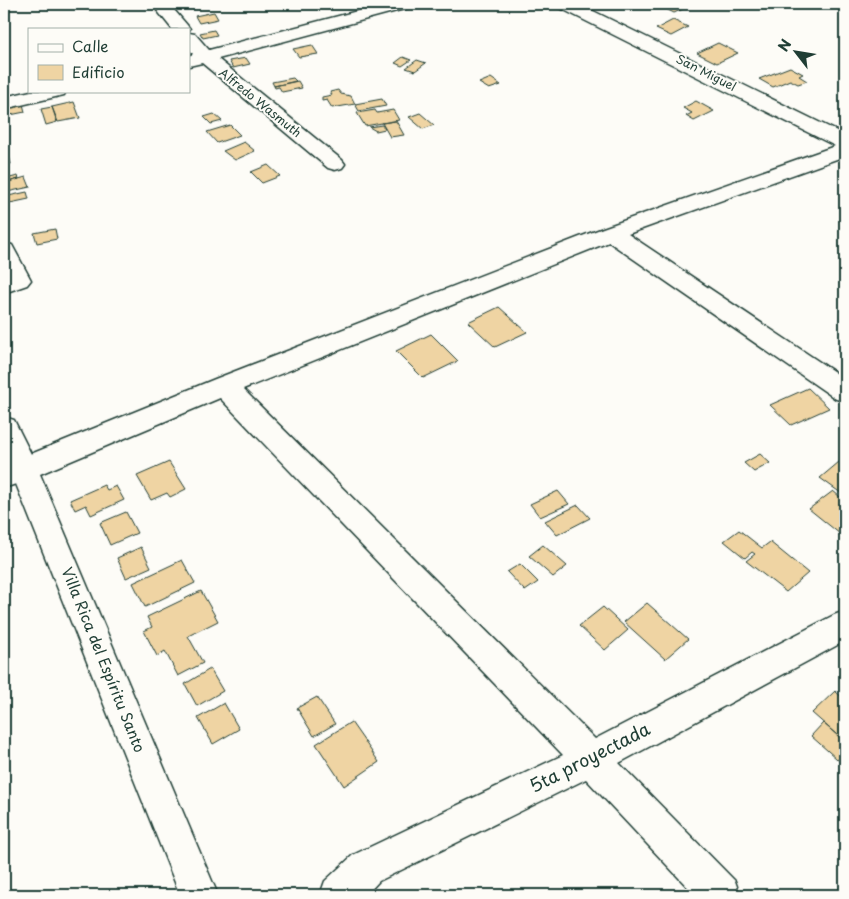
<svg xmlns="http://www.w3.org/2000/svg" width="849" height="899" font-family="'Playpen Sans',sans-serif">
	<rect width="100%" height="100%" fill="#fdfcf7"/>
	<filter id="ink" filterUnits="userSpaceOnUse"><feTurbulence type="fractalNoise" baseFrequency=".02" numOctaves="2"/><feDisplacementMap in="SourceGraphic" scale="10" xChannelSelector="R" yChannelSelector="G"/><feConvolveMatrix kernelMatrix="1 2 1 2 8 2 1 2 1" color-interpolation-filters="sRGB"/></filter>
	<g filter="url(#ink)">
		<path fill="#efd4a3" stroke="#1f3d34" d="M673,5L683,9L674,13L664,8Z
			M214,12L218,19L199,23L195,16Z
			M673,20L688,27L671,36L656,29Z
			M214,30L217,35L203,38L200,33Z
			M718,43L738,53L717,63L697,53Z
			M312,45L318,54L299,57L293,49Z
			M403,57L411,60L402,66L395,63Z
			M246,58L250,64L233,68L229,61Z
			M417,60L426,63L415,71L406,68Z
			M790,67L803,74L799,76L807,81L798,84L790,80L773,87L759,79Z
			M293,78L296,81L274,86L272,82Z
			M491,78L501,85L489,89L479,83Z
			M298,81L302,88L282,92L279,87L275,88L274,86Z
			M338,90L341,94L351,96L355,104L332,108L327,100L322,101V97L332,95L330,92Z
			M382,99L386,106L359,111L355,104Z
			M696,101L714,111L694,121L686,116L692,113L683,108Z
			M74,102L80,118L58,122L52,107Z
			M23,104L25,112L5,116L4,108Z
			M52,107L57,122L46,125L41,109Z
			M375,110L377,113L393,110L399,120L365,126L357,113Z
			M420,113L434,125L423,129L409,117Z
			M214,114L222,121L211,124L204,117Z
			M396,121L404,135L390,137L382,123Z
			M230,125L240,135L217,143L207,132Z
			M382,125L385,129L376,131L369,127Z
			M244,142L255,151L235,160L223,151Z
			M8,152L11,164L4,166V153Z
			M268,165L280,176L262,183L251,172Z
			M8,173L10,178L18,176L19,179L4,183V174Z
			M26,177L30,187L7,192L4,183Z
			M27,192L29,199L10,203L8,196Z
			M55,229L57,239L37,243L34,233Z
			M499,307L527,332L495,347L468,322Z
			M431,334L458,361L423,378L396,351Z
			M808,388L829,408L791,425L770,405Z
			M760,454L770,463L754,472L744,463Z
			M169,462L186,489L170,497L167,493L151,500L137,476Z
			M839,462L845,467V496L820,478Z
			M104,485L107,490L116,486L124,500L91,515L86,505L75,510L70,500Z
			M558,491L569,504L540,517L530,504Z
			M833,491L845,501V538L809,509Z
			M578,505L590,518L557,535L545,521Z
			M126,512L137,533L110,545L100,523Z
			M739,530L762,548L770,542L808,573L786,592L746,561L755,554L752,552L745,558L724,541Z
			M543,545L567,566L553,577L529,556Z
			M141,547L151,567L126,578L117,558Z
			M182,560L195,583L145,607L133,583Z
			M520,564L538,582L525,591L507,572Z
			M201,591L218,621L188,636L203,663L178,676L165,651L157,656L144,631L152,627L147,617Z
			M647,603L688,639L665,659L624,622Z
			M603,607L628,630L605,650L579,626Z
			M210,669L223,691L197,706L185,684Z
			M835,691L845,700V742L812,713Z
			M317,697L335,724L314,736L297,708Z
			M224,703L239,729L213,744L198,718Z
			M351,722L379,762L344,786L316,744Z
			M823,723L845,742V766L811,736Z"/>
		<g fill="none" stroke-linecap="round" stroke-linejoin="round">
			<g stroke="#1f3d34" stroke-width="3">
				<path id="street" d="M152,4H169L187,25L190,29L189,30V29H172Z
					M384,4H410L408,8L218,59L342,160L345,164L342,168L335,170L328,168L202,63L189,66V56L193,54L189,49V33L195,34L209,50Z
					M558,4H579L845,135V156L628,234L845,379V401L836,399L609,242L243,389L595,739L834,615L845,611V641L619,763L735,881L740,895H695L586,779L379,881L366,895H320L325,881L353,855L563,755L220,398L40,474L218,895H180L16,484L4,488V465L8,464L4,455V417L14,420L31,454L215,379L603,228L835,146L560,8Z
					M31,91H66L64,95L4,109V97Z
					M4,243L12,245L31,280L27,285L4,293V277L6,276L4,273Z"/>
			</g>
			<use href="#street" fill="#fdfcf7" fill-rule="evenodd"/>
		</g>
	</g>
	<g text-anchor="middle" stroke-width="4" stroke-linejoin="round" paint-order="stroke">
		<g font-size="12" fill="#1f3d34" stroke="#fdfcf7">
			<text transform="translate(706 73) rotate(27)" y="4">San Miguel</text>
			<text transform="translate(260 103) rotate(39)" y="4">Alfredo Wasmuth</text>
		</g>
		<g font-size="15" fill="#1f3d34" stroke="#fdfcf7">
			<text transform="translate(103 660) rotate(68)" y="5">Villa Rica del Espíritu Santo</text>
		</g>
		<g font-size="18" fill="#1f3d34" stroke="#fdfcf7">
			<text transform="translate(590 758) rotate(-27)" y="6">5ta proyectada</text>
		</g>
	</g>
	<rect width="849" height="899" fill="none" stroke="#fdfcf7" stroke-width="20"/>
	<rect x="10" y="10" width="829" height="879" fill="none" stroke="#1f3d34" stroke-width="2" filter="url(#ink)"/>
	<rect x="28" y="28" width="162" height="65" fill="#fdfcf7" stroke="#a4b0a9"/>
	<rect x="38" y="44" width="25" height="8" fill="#fdfcf7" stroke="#a4b0a9"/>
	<text x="72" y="52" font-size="15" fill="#1f3d34">Calle</text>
	<rect x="38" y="65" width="25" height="15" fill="#efd4a3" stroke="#a4b0a9"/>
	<text x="72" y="78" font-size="15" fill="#1f3d34">Edificio</text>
	<g transform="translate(796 52) rotate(301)" stroke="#fdfcf7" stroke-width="4" paint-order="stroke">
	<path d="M0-4L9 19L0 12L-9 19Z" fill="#1f3d34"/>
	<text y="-8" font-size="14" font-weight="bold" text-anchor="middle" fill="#1f3d34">N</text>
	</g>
</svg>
